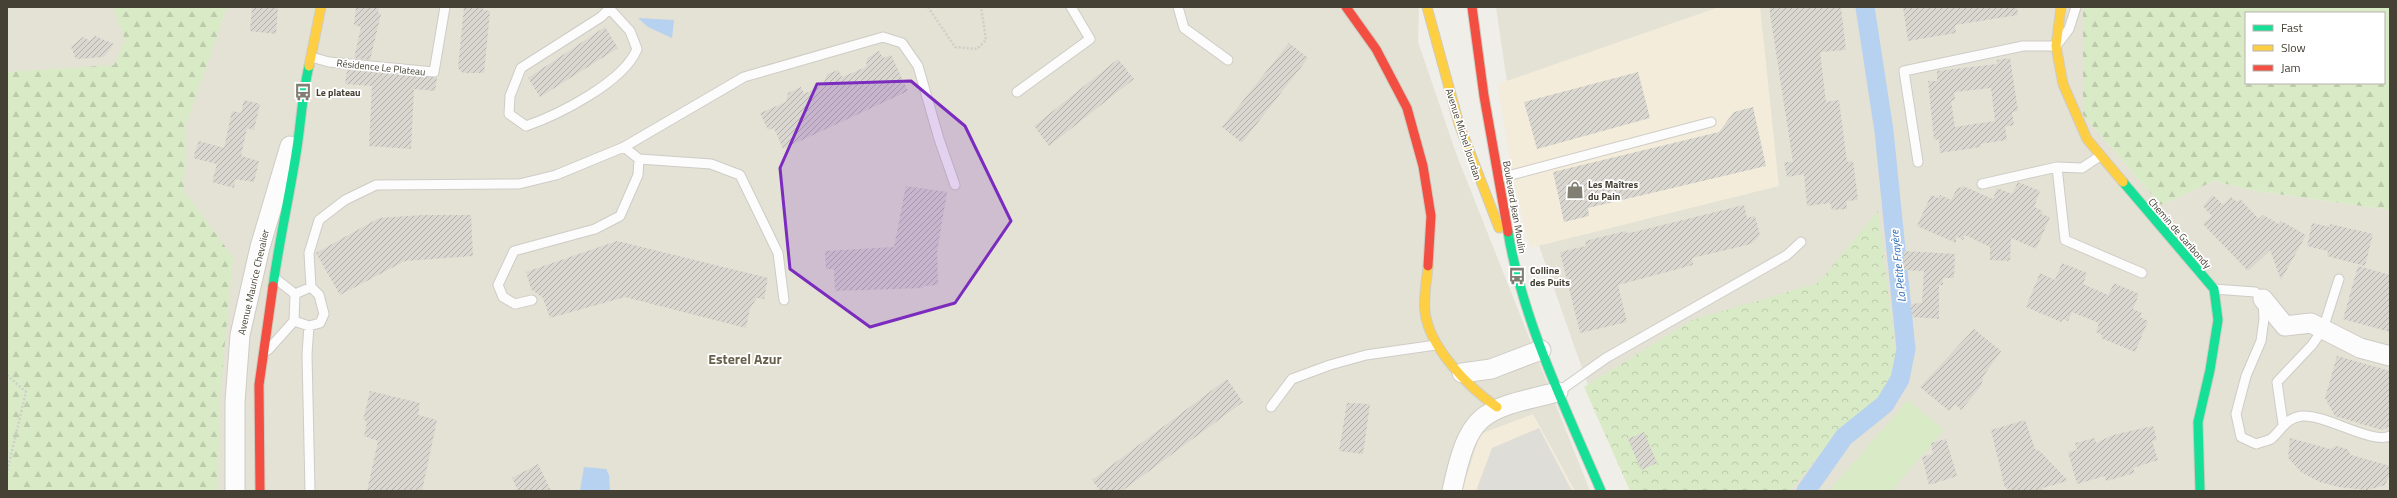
<svg xmlns="http://www.w3.org/2000/svg" width="2397" height="498" font-family="'Titillium Web',sans-serif">
	<defs>
		<pattern id="forest-firs" width="22" height="20" patternUnits="userSpaceOnUse"><rect width="22" height="20" fill="#d9ebc6"/><path d="M5 1l3.5 6h-7zM16 11l3.5 6h-7z" fill="#bccbab"/></pattern>
		<pattern id="park-crowns" width="20" height="18" patternUnits="userSpaceOnUse"><rect width="20" height="18" fill="#d9ebc6"/><path d="M2 6a3 3 0 1 1 6 0M12 15a3 3 0 1 1 6 0" fill="none" stroke="#bccbab"/></pattern>
		<pattern id="building-hatch" width="6" height="6" patternUnits="userSpaceOnUse"><rect width="6" height="6" fill="#d9d7d0"/><path d="M-1 1l2-2M0 6l6-6M5 7l2-2" fill="none" stroke="#b2b0aa"/></pattern>
	</defs>
	<rect width="100%" height="100%" fill="#f0eee8"/>
	<path fill="#e4e1d5" d="M7,7H1419L1418,42L1457,156L1590,491H7Z
		M1496,7H2083V115L2161,205L2214,181L2256,191L2390,210V491H1637L1601,422L1525,206Z"/>
	<path fill="#f3ecda" d="M1719,7H1760L1779,186L1530,248L1512,177L1498,84Z
		M1533,414L1575,491H1462L1480,434Z"/>
	<path fill="url(#forest-firs)" fill-rule="evenodd" d="M113,7H227L186,125L184,191L233,257L220,396L218,491H7V72L114,65L125,40Z
		M2083,7H2390V210L2256,191L2214,181L2161,205L2083,115ZM2246,13H2384V83H2246Z"/>
	<path fill="url(#park-crowns)" d="M1878,211L1897,363L1894,382L1878,400L1838,432L1790,491H1630L1584,387L1692,320L1818,283Z"/>
	<path fill="#d9ebc6" d="M1908,400L1944,430L1891,491H1829Z"/>
	<path fill="#dfddd8" d="M1539,428L1572,491H1476L1492,448Z"/>
	<path fill="#b7d1f0" d="M638,18L674,20L672,38L648,27Z
		M584,467L606,469L609,475L610,491H580Z"/>
	<g fill="none" stroke-linecap="round" stroke-linejoin="round">
		<path stroke="#b7d1f0" stroke-width="19" d="M1806,491L1844,437L1885,404L1900,379L1906,349L1884,131L1865,7"/>
	</g>
	<path fill="url(#building-hatch)" fill-rule="evenodd" d="M252,7H278L276,34L250,31Z
		M356,7H379L378,13L381,14L370,60L354,58L361,27L354,25Z
		M464,7H483V10L490,11L484,73H463L458,68Z
		M1769,7H1841L1846,50L1820,52L1826,102L1839,100L1847,162L1853,161L1858,200L1846,201L1847,209L1832,210L1830,203L1807,206L1804,174L1787,177L1784,162H1793Z
		M1903,7H2017L2018,15L1955,25L1956,33L1908,41Z
		M605,27L618,48L540,97L528,78Z
		M95,36L114,44L104,57L76,59L71,47L83,37L90,41Z
		M1289,43L1308,58L1242,143L1222,127Z
		M879,51L883,58L891,55L908,91L783,149L774,128L768,130L760,113L786,102L788,93L801,87L804,94L823,85L827,74L838,70L842,77L866,67L867,58Z
		M2010,58L2018,111L2012,112L2014,125L2005,127L2007,140L1980,144L1981,147L1940,153L1939,139L1934,140L1928,81H1937V71L1997,64V60ZM1991,88L1995,121L1955,127L1951,101L1955,100L1954,92Z
		M1118,59L1134,79L1049,146L1034,126Z
		M347,70L437,77L435,91L414,89L411,149L369,146L372,86L345,84Z
		M1638,72L1650,118L1537,149L1524,102Z
		M244,100L260,104L254,130L247,128L241,156L259,161L254,182L235,179L234,188L212,182L217,164L193,158L199,141L224,148L232,111L241,113Z
		M1753,107L1766,166L1588,208L1589,216L1564,222L1553,172L1719,132L1734,112Z
		M2018,182L2040,191L2034,207L2043,211L2041,214L2050,217L2036,249L2011,238L2010,261L1990,260V247L1965,235L1963,240L1956,236V243L1917,226L1931,195L1939,198L1940,195L1951,200L1958,187L1962,188L1963,186L1993,199L1997,188L2012,194Z
		M906,186L947,192L937,252L938,285L923,286V288L835,291L834,269H826L825,251L894,247Z
		M2213,195L2223,205L2231,197L2237,202L2240,199L2259,219L2263,215L2279,224L2281,221L2306,235L2281,280L2270,250L2248,271L2203,224L2212,216L2203,206Z
		M1744,205L1747,218L1755,216L1760,235L1751,244L1692,258L1693,265L1618,285L1627,322L1580,333L1560,252L1586,246L1585,241L1626,231V233L1634,232Z
		M423,215H471L473,256L405,261L340,295L316,253L379,218Z
		M2312,223L2330,227V224L2373,234L2365,266L2327,256L2328,251L2307,246Z
		M617,241L768,278L764,299L757,298L750,308L746,328L625,297L550,318L543,298L531,289L526,272Z
		M1904,251L1955,254L1954,278H1943V285H1939V319L1913,317L1910,304L1922,303L1924,271L1904,270Z
		M2062,263L2087,273L2083,284L2108,295L2114,283L2139,294L2133,309L2142,313L2140,317L2148,321L2135,352L2101,338L2102,335L2096,332L2099,323L2072,312L2068,321L2063,319L2061,322L2026,307L2040,273L2055,280Z
		M2358,266L2390,275V332L2343,319Z
		M1974,329L2001,351L1984,375L1981,386L1961,410L1955,404L1949,411L1920,387Z
		M2337,356L2390,371V426L2382,430L2335,416L2325,398Z
		M1227,379L1243,402L1122,491H1100L1092,480Z
		M370,391L420,403L418,415L437,420L422,491H367L378,441L364,436L367,421L363,420Z
		M1347,403L1370,404L1363,454L1339,451Z
		M2025,420L2035,449L2040,451L2068,481L2042,488L2043,491H2008L2007,487L2005,488L1991,430Z
		M2153,426L2157,440L2152,441L2158,460L2133,468L2135,473L2106,481L2105,476L2077,484L2068,452L2077,450L2075,443L2095,438L2096,443L2113,435Z
		M1644,432L1657,463L1641,470L1628,439Z
		M2290,438L2330,449L2336,446L2347,449L2351,455L2390,466L2389,476L2385,485L2367,490L2339,487L2320,482L2301,472L2288,458Z
		M1946,439L1957,476L1929,485L1922,457L1933,454L1931,443Z
		M538,464L551,491H518L512,478Z"/>
	<g fill="none" stroke-linecap="round" stroke-linejoin="round">
		<g stroke="#ceccc6" stroke-width="11">
			<path id="lane" d="M608,7L630,31L637,49C624,82 558,115 526,126L509,114L510,96L521,68L601,17L609,9
				M1178,7L1184,28L1228,60
				M311,57L329,62L434,72L445,7
				M1017,92L1090,39L1071,7
				M624,147L639,159L711,164L740,175L778,253L784,300
				M1918,162L1904,71L2023,46H2056L2069,29L2076,7
				M2057,167L2065,240L2142,273
				M1500,178L1711,122
				M1982,184L2057,167L2082,168L2100,156
				M276,279L295,294L311,287
				M2214,289L2255,292L2263,299L2264,319L2261,341L2246,376L2236,414L2241,437L2256,444C2261,442 2267,441 2271,439C2282,430 2285,418 2302,416C2325,414 2373,445 2390,436
				M532,300L515,304L503,297L498,285L514,251L595,229L620,216L638,175L639,159
				M294,321L309,326L320,323L324,314L319,295L311,287L309,253L319,220L345,200L376,185L519,184L556,175L624,147L744,77L883,37L902,43L918,66L939,139L955,185
				M309,326L307,354L310,491
				M268,350L294,321L295,294
				M1558,392L1606,358L1787,255L1801,242
				M1271,407L1292,379L1330,365L1366,355L1436,345
				M2283,424L2277,382L2312,345L2323,329L2339,279"/>
		</g>
		<g stroke="#ceccc6" stroke-width="21">
			<path id="street" d="M2263,299L2285,326L2311,323L2360,348L2390,356
				M1462,373L1491,369L1541,350
				M235,491V402L240,335L260,247L290,146
				M1452,491C1469,410 1482,410 1558,392"/>
		</g>
		<g stroke="#cfccbf" stroke-width="11">
			<path id="fast" d="M2123,182L2214,289L2218,320L2210,370L2198,422L2200,491
				M1508,232C1523,322 1565,407 1601,491
				M273,286C279,242 289,198 296,154C301,124 302,95 309,66"/>
		</g>
		<g stroke="#cfccbf" stroke-width="11">
			<path id="slow" d="M1427,7L1459,124L1499,228
				M2061,7L2056,46L2063,84L2087,139L2123,182
				M309,66L321,7
				M1428,266C1427,280 1423,298 1425,312C1429,347 1469,388 1497,407"/>
		</g>
		<g stroke="#cfccbf" stroke-width="11">
			<path id="jam" d="M1346,7L1376,49L1407,108L1423,166L1431,216L1428,266
				M1472,7L1484,96L1508,232
				M260,491L259,385L273,286"/>
		</g>
		<path stroke="#d0cec9" stroke-width="2.5" stroke-dasharray="2 2" stroke-linecap="butt" d="M928,7L955,47L977,49L986,40L981,7
			M7,375L26,392L7,472"/>
		<use href="#lane" stroke="#fdfcfc" stroke-width="9"/>
		<use href="#street" stroke="#fdfcfc" stroke-width="19"/>
		<use href="#fast" stroke="#16e098" stroke-width="9"/>
		<use href="#slow" stroke="#ffcf43" stroke-width="9"/>
		<use href="#jam" stroke="#f24e42" stroke-width="9"/>
	</g>
	<path fill="#7b2cbf" fill-opacity="0.2" stroke="#7b2cbf" stroke-width="3" stroke-linejoin="round" d="M911,81L965,126L1011,221L955,303L870,327L790,269L780,168L817,84Z"/>
	<defs>
		<g id="bus-bare" transform="scale(1.38)"><path d="M-5-6H5V4H4V6H2V4H-2V6H-4V4H-5ZM-3.5-4V0h7V-4ZM-3.5 1.2v1.5H-2V1.2ZM2 1.2v1.5H3.5V1.2Z" fill="#817e73" stroke="#fff" stroke-width="2.5" paint-order="stroke"/></g>
		<g id="shop-bare" transform="scale(1.38)"><path d="M-5-2.5h2.3a2.7 3.5 0 0 1 5.4 0H5L5.5 6h-11ZM-1.5-2.5h3a1.5 2.3 0 0 0-3 0Z" fill="#817e73" stroke="#fff" stroke-width="2.5" paint-order="stroke"/></g>
	</defs>
	<g fill-rule="evenodd">
		<use href="#bus-bare" x="303" y="92"/>
		<use href="#shop-bare" x="1575" y="190"/>
		<use href="#bus-bare" x="1517" y="276"/>
	</g>
	<g text-anchor="middle" stroke-width="3.5" stroke-linejoin="round" paint-order="stroke">
		<g font-size="10" fill="#454134" stroke="#fff">
			<text transform="translate(381 67) rotate(6)" y="4">Résidence Le Plateau</text>
			<text transform="translate(1464 134) rotate(72)" y="4">Avenue Michel Jourdan</text>
			<text transform="translate(1515 207) rotate(80)" y="4">Boulevard Jean Moulin</text>
			<text transform="translate(2180 233) rotate(49)" y="4">Chemin de Garibondy</text>
			<text transform="translate(253 282) rotate(-77)" y="4">Avenue Maurice Chevalier</text>
		</g>
		<g font-size="10" font-weight="bold" fill="#454134" stroke="#fff" text-anchor="start">
			<text x="316" y="96">Le plateau</text>
			<text x="1588" y="188">Les Maîtres<tspan x="1588" dy="12">du Pain</tspan></text>
			<text x="1530" y="274">Colline<tspan x="1530" dy="12">des Puits</tspan></text>
		</g>
		<g font-size="11" font-style="italic" fill="#2969b5" stroke="#fff">
			<text transform="translate(1898 266) rotate(-96)" y="4">La Petite Frayère</text>
		</g>
		<g font-size="14" font-weight="bold" fill="#69604b" stroke="#fff">
			<text x="745" y="364">Esterel Azur</text>
		</g>
	</g>
	<rect width="2397" height="498" fill="none" stroke="#454134" stroke-width="16"/>
	<rect x="2245" y="12" width="140" height="72" fill="#ffffff" stroke="#b5b3ae"/>
	<rect x="2253" y="25" width="20" height="6" fill="#16e098" stroke="#b5b3ae"/>
	<text x="2281" y="32" font-size="12" fill="#454134">Fast</text>
	<rect x="2253" y="45" width="20" height="6" fill="#ffcf43" stroke="#b5b3ae"/>
	<text x="2281" y="52" font-size="12" fill="#454134">Slow</text>
	<rect x="2253" y="65" width="20" height="6" fill="#f24e42" stroke="#b5b3ae"/>
	<text x="2281" y="72" font-size="12" fill="#454134">Jam</text>
</svg>
